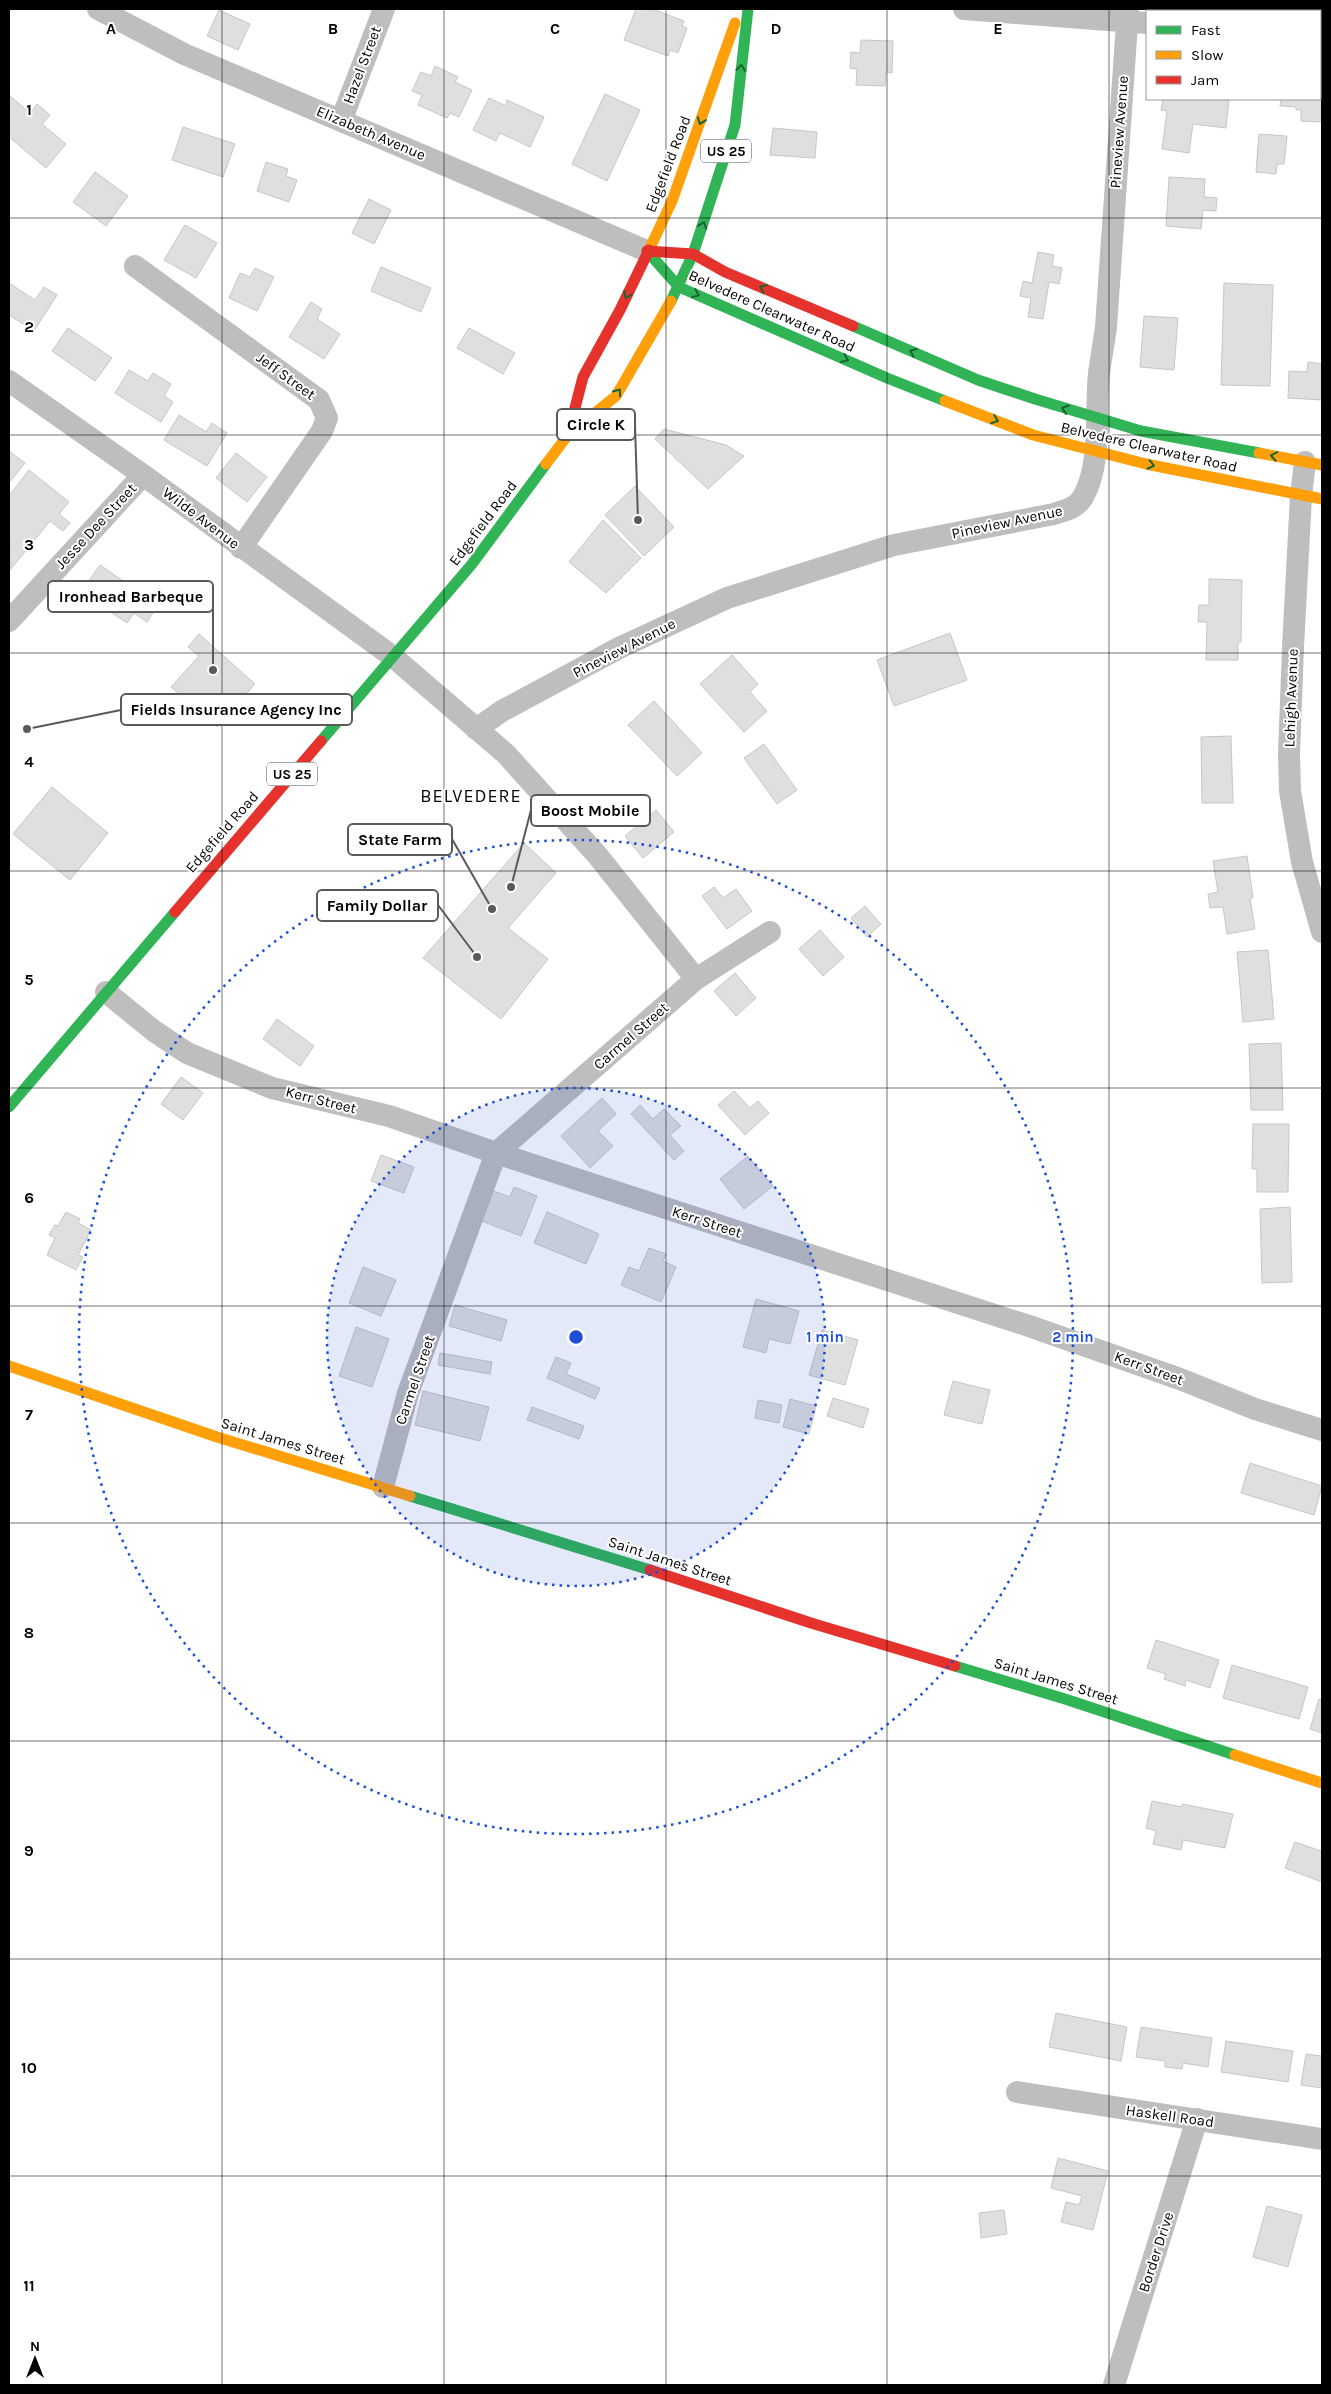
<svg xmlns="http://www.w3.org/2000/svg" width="1331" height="2394" font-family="Karla,sans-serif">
	<rect width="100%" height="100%" fill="#fff"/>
	<path fill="#dfdfdf" stroke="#c6c6c6" d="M636,9H652L684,21L682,26L687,28L678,53L670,50L668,56L624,40Z
		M219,10L250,24L238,50L207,36Z
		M861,40L893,41L892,73L886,72L885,86L856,85L857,69L850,68L851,52L860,53Z
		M435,66L458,77L455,82L472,90L459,117L450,113L447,118L418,105L422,95L412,91L421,72L431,76Z
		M1320,75H1322V122L1301,121V110H1296V107L1280,106L1281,99H1320Z
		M605,94L640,110L607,181L572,164Z
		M9,95L30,113L37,104L50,115L42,124L66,144L46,168L9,137Z
		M489,98L506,106L507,100L544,117L530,147L500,133L496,141L473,130Z
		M1163,99L1229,100L1226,128L1193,124L1189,153L1162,149L1167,111L1161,110Z
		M183,127L235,144L223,177L172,160Z
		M773,128L817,132L815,158L770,155Z
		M1259,134L1287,136L1284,164H1277L1276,174L1256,172Z
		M266,162L288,169L286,176L297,180L289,202L257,191Z
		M95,172L128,196L106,226L73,202Z
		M1169,177L1205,179L1204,197L1217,198L1216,211L1203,210L1201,229L1166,226Z
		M369,199L391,210L374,244L352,233Z
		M185,225L217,243L196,278L164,260Z
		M1038,252L1054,255L1052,266L1062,268L1059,284L1049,282L1043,319L1028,317L1031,298L1020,296L1023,281L1032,283Z
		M381,267L431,288L421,312L371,291Z
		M255,268L274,277L257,311L229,298L240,273L250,277Z
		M9,283L35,300L44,287L57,295L34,331L9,315Z
		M1224,283L1273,285L1270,386L1221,385Z
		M311,302L322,309L317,319L340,334L324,359L289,337Z
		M1144,316L1178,318L1174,370L1140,367Z
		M68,328L112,358L95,381L52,351Z
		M469,328L515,353L503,374L457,348Z
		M1308,362L1322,364V400L1288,398L1289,371L1307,372Z
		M129,370L148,381L153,373L171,384L164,396L173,402L161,422L115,393Z
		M179,415L206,432L212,423L227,433L207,466L164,440Z
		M664,429L726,445L744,456L708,489L655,439Z
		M9,451L25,463L9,483Z
		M236,453L267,477L247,502L216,478Z
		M29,470L69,502L59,514L70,523L63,531L50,521L10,570L9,496Z
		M635,486L674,527L644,556L605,515Z
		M603,520L641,558L606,593L569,562Z
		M100,565L158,605L147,622L134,613L127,623L81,592Z
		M1209,579L1242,580L1241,642H1238V660H1206L1207,622H1198L1199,605H1209Z
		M950,633L967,680L894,706L877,660Z
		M199,634L255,684L217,727L171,687L199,656L188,647Z
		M732,655L758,684L750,692L767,711L744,732L700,684Z
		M654,701L702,753L677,776L628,725Z
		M1231,736L1233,803H1202L1201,737Z
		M764,744L797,790L777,804L744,758Z
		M52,787L108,833L70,880L13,834Z
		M656,810L674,832L643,858L625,836Z
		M524,843L556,873L508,928L548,959L501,1019L423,958Z
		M1247,856L1253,898H1250L1255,929L1227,934L1223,907L1210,908L1208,894L1218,892L1213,861Z
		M714,887L723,898L736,889L752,911L727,929L702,896Z
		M865,906L881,924L867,937L851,918Z
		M820,930L844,957L823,976L799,949Z
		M1268,950L1274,1019L1243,1022L1237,952Z
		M735,973L756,998L736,1016L714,991Z
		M277,1019L314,1046L300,1066L263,1039Z
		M1281,1043L1283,1110H1251L1249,1044Z
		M181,1077L203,1093L183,1120L161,1104Z
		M734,1091L750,1108L758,1101L769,1113L745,1135L718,1105Z
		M602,1098L616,1114L598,1131L613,1146L590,1168L561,1136Z
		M640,1105L653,1119L664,1109L681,1126L670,1135L684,1151L674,1160L631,1114Z
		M1253,1124H1289L1288,1192H1257V1169H1252Z
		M381,1155L414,1167L404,1193L371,1181Z
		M748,1156L773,1186L744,1209L720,1179Z
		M514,1187L537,1196L521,1236L479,1220L491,1190L510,1197Z
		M1290,1207L1292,1282L1262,1283L1260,1209Z
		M66,1212L80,1219L78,1223L91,1230L78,1255L83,1257L76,1270L47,1255L55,1238L49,1235L55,1225L58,1226Z
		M547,1212L599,1234L586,1264L534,1243Z
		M649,1248L666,1254L663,1261L676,1267L661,1302L621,1285L629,1267L639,1271Z
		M363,1267L396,1280L381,1316L349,1303Z
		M756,1299L799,1311L790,1344L769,1339L766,1353L743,1347Z
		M455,1305L507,1320L501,1341L449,1326Z
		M356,1327L389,1339L372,1387L339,1376Z
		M822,1330L858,1340L845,1385L809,1375Z
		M440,1353L492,1362L490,1374L438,1365Z
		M556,1357L571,1363L566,1374L600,1388L595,1399L547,1378Z
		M953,1381L990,1390L982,1424L944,1415Z
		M423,1391L489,1407L480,1441L415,1425Z
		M833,1398L869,1409L863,1428L827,1416Z
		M790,1399L816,1406L809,1434L783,1427Z
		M758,1400L782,1405L779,1423L755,1418Z
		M532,1407L584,1426L579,1439L527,1420Z
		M1250,1463L1322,1486L1314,1515L1241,1493Z
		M1156,1640L1219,1660L1210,1688L1186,1680L1185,1686L1164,1679L1166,1674L1147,1668Z
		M1232,1665L1308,1687L1299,1719L1223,1698Z
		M1319,1699L1322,1700V1733L1310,1729Z
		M1152,1801L1182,1807V1804L1233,1814L1225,1848L1183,1840L1181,1850L1153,1844L1156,1831L1146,1828Z
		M1295,1842L1321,1851L1322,1847V1882L1285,1868Z
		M1056,2013L1127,2027L1121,2061L1049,2047Z
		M1141,2027L1212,2038L1208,2067L1183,2063L1182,2069L1165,2067V2061L1136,2057Z
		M1226,2041L1293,2051L1288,2082L1221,2072Z
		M1306,2054L1322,2056V2088L1301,2085Z
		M1058,2158L1108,2171L1093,2230L1061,2222L1066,2202L1079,2205L1082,2196L1051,2188Z
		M1267,2206L1302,2215L1288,2267L1253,2257Z
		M1004,2210L1007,2234L981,2238L979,2213Z"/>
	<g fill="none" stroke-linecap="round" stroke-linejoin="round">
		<path stroke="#bebebe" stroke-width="22" d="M98,9L184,54L647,251
			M964,9L1147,23
			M1320,37H1322
			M341,121L384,9
			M135,266L319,400L327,418L322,431L241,548
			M9,381L143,475L392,656L506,754L598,856L696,979
			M1305,462L1301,496L1293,647L1289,754L1290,791L1302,862L1322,932
			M9,621L143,475
			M476,729L502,711L619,648L727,598L894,545L1054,514C1065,510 1077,508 1083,497C1102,465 1095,410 1099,373C1101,358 1104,342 1106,327L1128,9
			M106,992L154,1031L187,1053L272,1088L389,1116L496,1153L1032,1327L1180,1379L1255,1409L1322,1430
			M383,1487L408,1393L496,1153L696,979L770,932
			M1017,2092L1322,2139
			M1114,2385L1197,2119"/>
		<path stroke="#30b455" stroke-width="11" d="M647,251L679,287L887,378L945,401
			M671,301L693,254L735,125L748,9
			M853,326L978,380L1035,399L1141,431L1259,453
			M321,741L472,564L546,464
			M9,1107L175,912
			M410,1496L650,1570
			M955,1666L1065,1699L1235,1755"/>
		<path stroke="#ff9f0a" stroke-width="11" d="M649,250L672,201L735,23
			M945,401L1033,435L1146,464L1322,499
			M1259,453L1322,465
			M546,464L568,435L616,396L671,301
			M9,1366L217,1437L410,1496
			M1235,1755L1322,1783"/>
		<path stroke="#e5322d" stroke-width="11" d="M647,251L693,254L725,272L853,326
			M568,435L583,377L620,310L649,250
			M175,912L321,741
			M650,1570L811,1623L955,1666"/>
	</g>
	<defs><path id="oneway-chevron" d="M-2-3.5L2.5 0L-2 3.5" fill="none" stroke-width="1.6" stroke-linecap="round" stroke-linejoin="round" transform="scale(1.25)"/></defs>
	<g stroke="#1a632f">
		<use href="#oneway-chevron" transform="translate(741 68) rotate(-84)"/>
		<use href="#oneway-chevron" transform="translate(701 121) rotate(110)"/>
		<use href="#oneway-chevron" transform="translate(703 225) rotate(-71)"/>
		<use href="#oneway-chevron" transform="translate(763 288) rotate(-157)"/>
		<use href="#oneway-chevron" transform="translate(696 294) rotate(22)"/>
		<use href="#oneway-chevron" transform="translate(627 295) rotate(115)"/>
		<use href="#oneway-chevron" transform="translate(913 352) rotate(-158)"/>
		<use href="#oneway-chevron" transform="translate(845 359) rotate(23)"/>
		<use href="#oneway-chevron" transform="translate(618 392) rotate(-55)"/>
		<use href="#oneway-chevron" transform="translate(1065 409) rotate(-163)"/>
		<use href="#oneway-chevron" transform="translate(995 420) rotate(21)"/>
		<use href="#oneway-chevron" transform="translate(1274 456) rotate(-170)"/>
		<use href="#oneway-chevron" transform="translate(1151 465) rotate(12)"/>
	</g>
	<path fill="none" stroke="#000" stroke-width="1" stroke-opacity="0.55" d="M222,9V2385M444,9V2385M666,9V2385M887,9V2385M1109,9V2385M9,218H1322M9,435H1322M9,653H1322M9,871H1322M9,1088H1322M9,1306H1322M9,1523H1322M9,1741H1322M9,1959H1322M9,2176H1322"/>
	<circle cx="576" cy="1337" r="249" fill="#1d4ed8" fill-opacity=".12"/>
	<g fill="none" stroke="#1d4ed8" stroke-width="2.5" stroke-dasharray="2.5 5">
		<circle cx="576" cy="1337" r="249"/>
		<circle cx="576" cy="1337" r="497"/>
	</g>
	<g text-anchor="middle" stroke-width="4" stroke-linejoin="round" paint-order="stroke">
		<g fill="#fff" stroke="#4c4c4c" stroke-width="1">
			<rect x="701" y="139.5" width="50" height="23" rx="4"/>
			<rect x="267" y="762.5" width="50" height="23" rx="4"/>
		</g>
		<g font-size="14" font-weight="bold" fill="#000">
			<text x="726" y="156">US 25</text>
			<text x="292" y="779">US 25</text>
		</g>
		<g font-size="15" fill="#000" stroke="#fff">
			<text transform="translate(362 65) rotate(-69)" y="5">Hazel Street</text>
			<text transform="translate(1119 132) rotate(-86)" y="5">Pineview Avenue</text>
			<text transform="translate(371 133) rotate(23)" y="5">Elizabeth Avenue</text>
			<text transform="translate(668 164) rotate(-69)" y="5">Edgefield Road</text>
			<text transform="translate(772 311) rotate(24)" y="5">Belvedere Clearwater Road</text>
			<text transform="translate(286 376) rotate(36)" y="5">Jeff Street</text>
			<text transform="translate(1149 447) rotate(13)" y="5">Belvedere Clearwater Road</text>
			<text transform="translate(201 518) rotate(37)" y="5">Wilde Avenue</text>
			<text transform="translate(1007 522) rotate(-12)" y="5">Pineview Avenue</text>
			<text transform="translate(483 523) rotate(-53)" y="5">Edgefield Road</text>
			<text transform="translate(96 526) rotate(-47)" y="5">Jesse Dee Street</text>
			<text transform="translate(624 648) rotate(-27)" y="5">Pineview Avenue</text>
			<text transform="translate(1291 698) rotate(-88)" y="5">Lehigh Avenue</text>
			<text transform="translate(222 832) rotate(-49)" y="5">Edgefield Road</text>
			<text transform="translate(631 1036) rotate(-41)" y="5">Carmel Street</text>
			<text transform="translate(321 1100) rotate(14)" y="5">Kerr Street</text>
			<text transform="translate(707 1222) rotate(18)" y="5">Kerr Street</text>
			<text transform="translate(1149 1368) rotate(20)" y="5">Kerr Street</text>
			<text transform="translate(415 1380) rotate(-71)" y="5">Carmel Street</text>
			<text transform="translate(283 1441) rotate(17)" y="5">Saint James Street</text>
			<text transform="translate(670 1561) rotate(18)" y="5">Saint James Street</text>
			<text transform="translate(1056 1681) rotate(17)" y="5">Saint James Street</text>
			<text transform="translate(1170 2116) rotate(8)" y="5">Haskell Road</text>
			<text transform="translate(1156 2252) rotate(-72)" y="5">Border Drive</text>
		</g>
		<g font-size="18" letter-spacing="1" fill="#000" stroke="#fff">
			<text x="471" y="802">BELVEDERE</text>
		</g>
	</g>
	<g font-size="16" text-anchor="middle" font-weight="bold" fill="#000" stroke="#fff" stroke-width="4" stroke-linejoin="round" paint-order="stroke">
		<text x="111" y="34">A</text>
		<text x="333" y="34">B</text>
		<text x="555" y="34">C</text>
		<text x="776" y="34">D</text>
		<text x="998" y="34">E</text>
		<text x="29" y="115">1</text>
		<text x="29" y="332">2</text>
		<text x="29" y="550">3</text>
		<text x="29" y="767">4</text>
		<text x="29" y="985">5</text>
		<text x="29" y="1203">6</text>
		<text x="29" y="1420">7</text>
		<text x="29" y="1638">8</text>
		<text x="29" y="1856">9</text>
		<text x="29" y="2073">10</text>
		<text x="29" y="2291">11</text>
	</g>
	<circle cx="576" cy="1337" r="8" fill="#1d4ed8" stroke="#fff" stroke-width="2.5"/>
	<g font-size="15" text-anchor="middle" font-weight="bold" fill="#1d4ed8" stroke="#fff" stroke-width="4" stroke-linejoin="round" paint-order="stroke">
		<text x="825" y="1342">1 min</text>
		<text x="1073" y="1342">2 min</text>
	</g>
	<path fill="none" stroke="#595959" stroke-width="2" d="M638 520L635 425M213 670L213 597M27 729L121 710M511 887L531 810M492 909L452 839M477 957L438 905"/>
	<g fill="#595959" stroke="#fff" stroke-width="2">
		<circle cx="638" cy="520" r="5"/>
		<circle cx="213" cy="670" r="5"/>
		<circle cx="27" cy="729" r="5"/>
		<circle cx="511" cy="887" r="5"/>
		<circle cx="492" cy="909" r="5"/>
		<circle cx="477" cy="957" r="5"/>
	</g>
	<g fill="#fff" stroke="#595959" stroke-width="2">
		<rect x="557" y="409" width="78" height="31" rx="5"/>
		<rect x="48" y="581" width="165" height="31" rx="5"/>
		<rect x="121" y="694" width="231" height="31" rx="5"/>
		<rect x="531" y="795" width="119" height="31" rx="5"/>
		<rect x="348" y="824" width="104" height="31" rx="5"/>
		<rect x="317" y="890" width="121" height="31" rx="5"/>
	</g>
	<g font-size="16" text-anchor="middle" font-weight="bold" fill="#000">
		<text x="596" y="430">Circle K</text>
		<text x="131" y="602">Ironhead Barbeque</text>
		<text x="236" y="715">Fields Insurance Agency Inc</text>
		<text x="590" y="816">Boost Mobile</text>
		<text x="400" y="845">State Farm</text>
		<text x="377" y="911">Family Dollar</text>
	</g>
	<rect width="1331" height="2394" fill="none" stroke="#000000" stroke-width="20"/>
	<rect x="1146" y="10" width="175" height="90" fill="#ffffff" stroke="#999999"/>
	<rect x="1156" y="26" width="25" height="8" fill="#30b455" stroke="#999999"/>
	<text x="1191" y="35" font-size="15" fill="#000000">Fast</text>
	<rect x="1156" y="51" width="25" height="8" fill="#ff9f0a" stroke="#999999"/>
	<text x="1191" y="60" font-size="15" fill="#000000">Slow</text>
	<rect x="1156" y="76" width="25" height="8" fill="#e5322d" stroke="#999999"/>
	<text x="1191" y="85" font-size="15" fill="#000000">Jam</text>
	<g transform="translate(35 2359)" stroke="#ffffff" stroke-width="4" paint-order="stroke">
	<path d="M0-4L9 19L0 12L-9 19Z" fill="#000000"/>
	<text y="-8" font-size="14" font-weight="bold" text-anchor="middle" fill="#000000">N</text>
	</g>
</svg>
